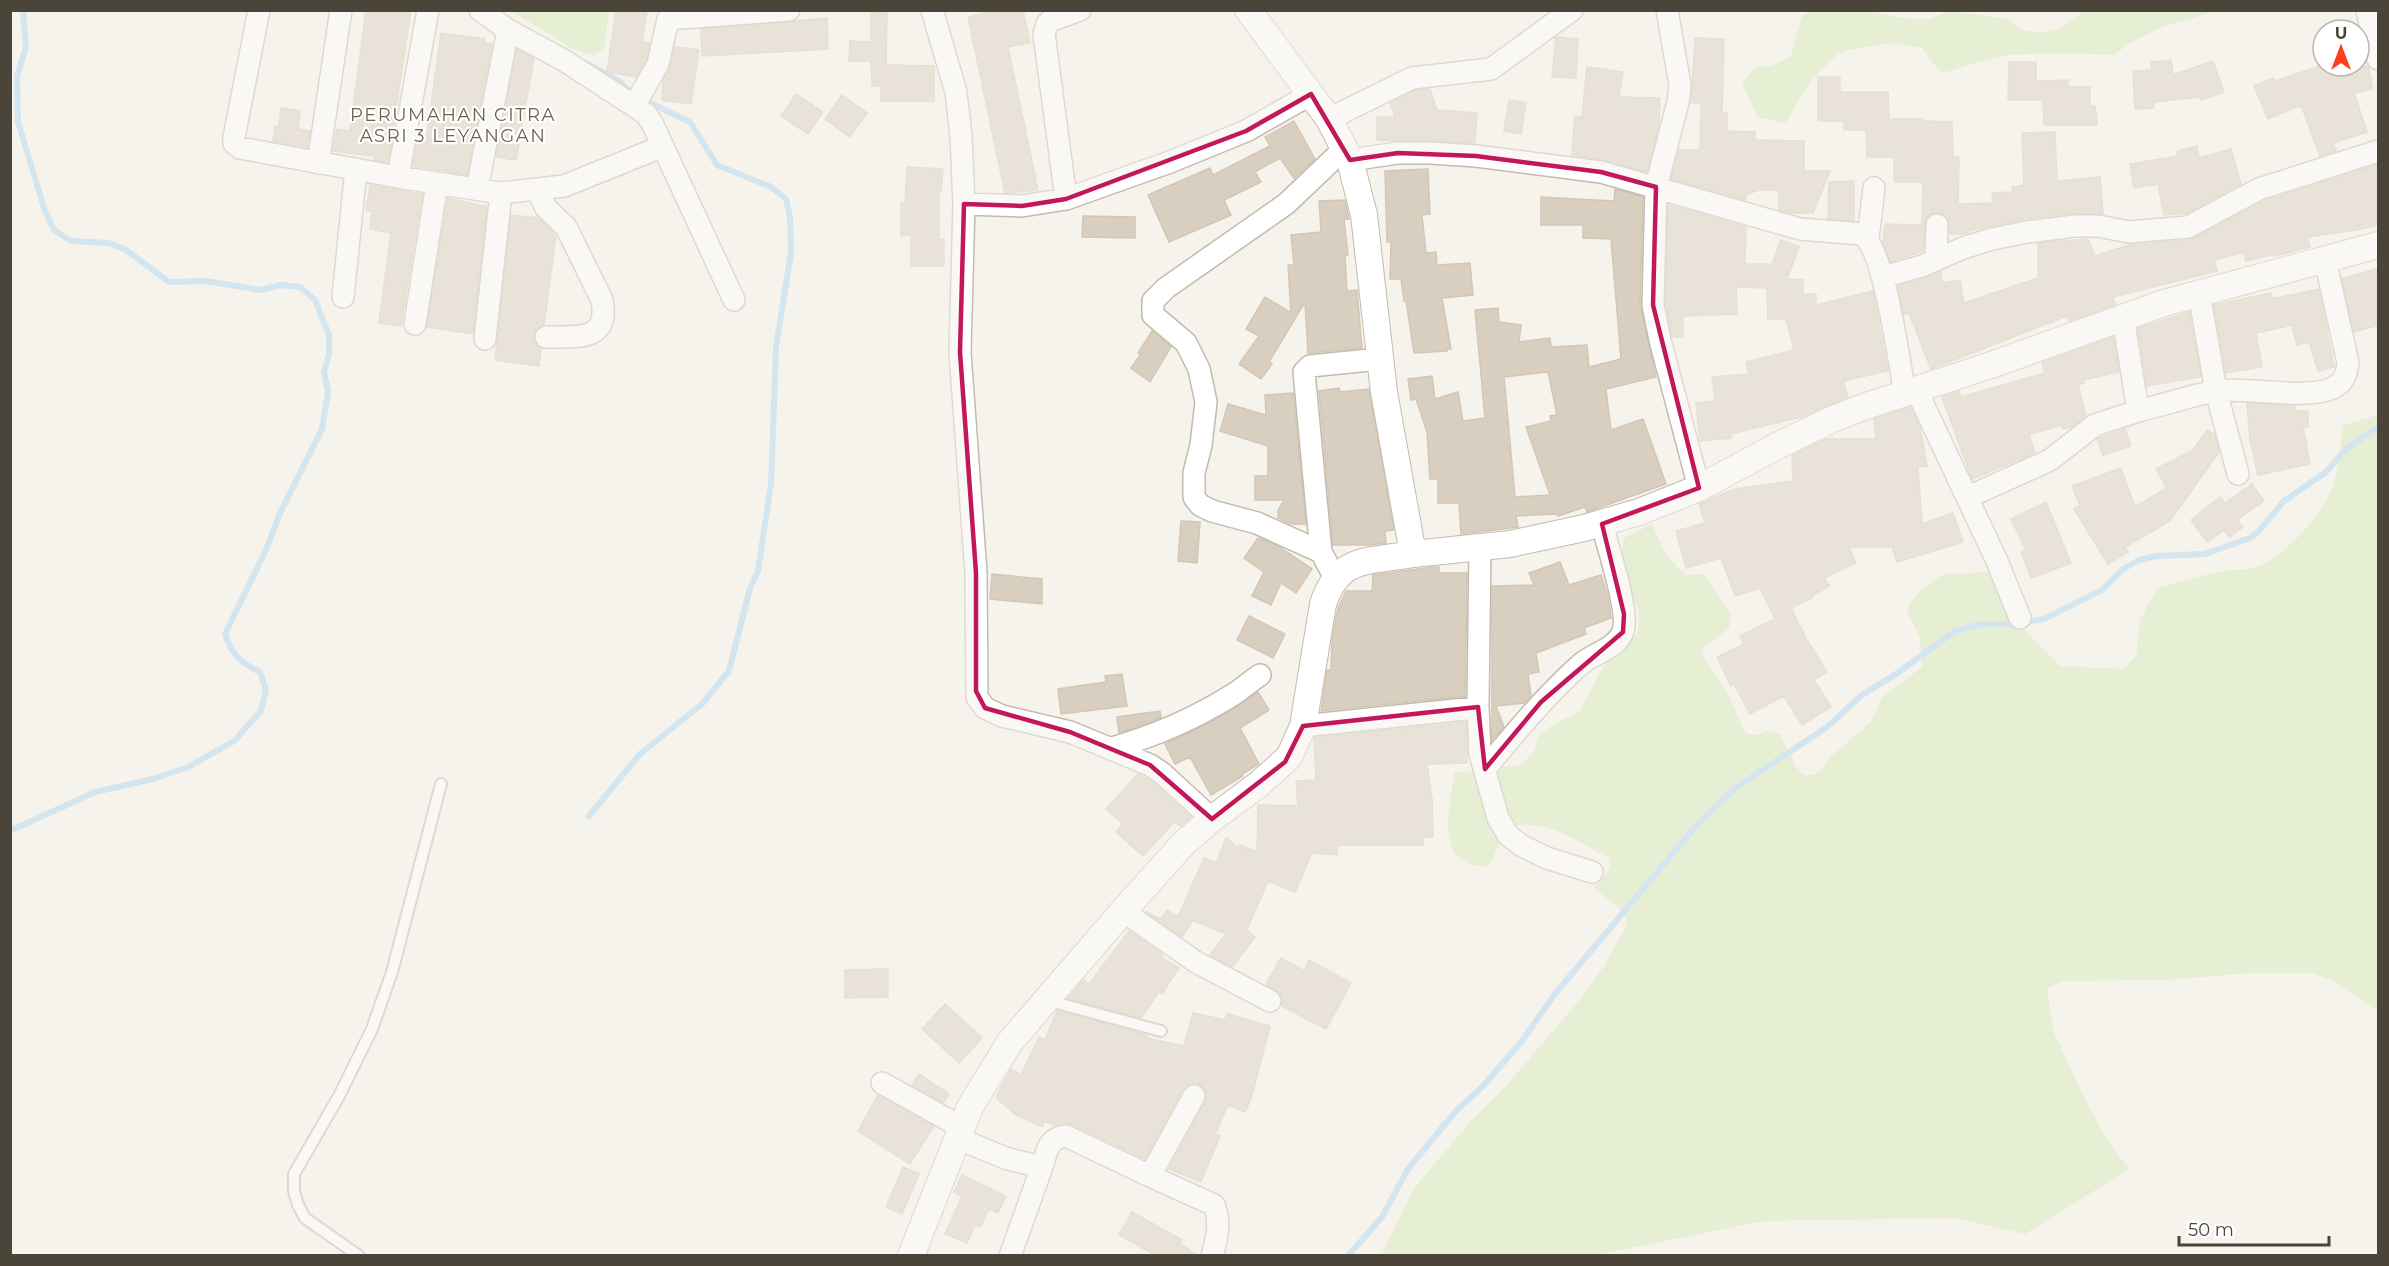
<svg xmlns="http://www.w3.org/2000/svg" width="2389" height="1266" font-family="Montserrat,sans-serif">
	<rect width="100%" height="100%" fill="#f6f3ec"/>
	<path fill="#d2eab5" d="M511,11H609L604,48L594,55L573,49Z
		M1813,11H1867L1909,19H1929L1950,11L2006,19L2022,30L2040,33L2058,29L2085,11H2218L2164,26L2130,43L2114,55L2058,53L2007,55L1974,63L1947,72L1939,71L1922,48L1889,43L1844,51L1836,55L1811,81L1785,123L1757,117L1742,82L1755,68L1773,65L1791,56L1802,16Z
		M2378,415V1010L2330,979L2311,973H2250L2165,980L2063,981L2047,989L2053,1030L2083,1096L2110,1144L2129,1169L2025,1234L1955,1218L1763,1221L1596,1255L1381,1256L1415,1187L1473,1119L1500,1093L1582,997L1604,966L1626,927L1627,918L1622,910L1594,888L1610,868L1609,858C1578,842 1554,823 1517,825L1503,838L1488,867L1469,864L1453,853L1447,825L1454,773L1521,765L1534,752L1539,735L1554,724L1579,712L1605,663L1627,645L1638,631L1639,611L1623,575L1622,548L1624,538L1652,524L1666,555L1686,575L1704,574L1731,615L1729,628L1704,647L1702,656L1730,697L1742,727L1747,734L1757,735L1765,731L1780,734L1797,768L1804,775H1812L1820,771L1831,756L1871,722L1882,697L1922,667L1920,638L1908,613L1909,604L1922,589L1939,577L1947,574L1988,572L2006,611L2060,666L2123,669L2136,657L2140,620L2157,588C2179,582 2202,575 2224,571C2236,569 2250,570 2261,565C2284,556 2320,516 2330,493C2339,473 2340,447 2343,425Z"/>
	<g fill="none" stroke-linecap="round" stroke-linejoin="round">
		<path stroke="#a9d4f2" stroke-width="6" d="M584,62L619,81L633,94
			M589,816L640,754L702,704L729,671L750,588L758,571L771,484L776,347L791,253L790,217L786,199L771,187L717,165L690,122L642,99
			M10,831L95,792L153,779L188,767L234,741L261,711L266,690L260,672C241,663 232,655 225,634L266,550L280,513L322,429L328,392L324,372L329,354V335L315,300L300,287L281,285L260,290L206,281L169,282L126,250L109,243L71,241L54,230L45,211L18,122L17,76L26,47L23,10
			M1348,1256L1382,1217L1408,1169L1455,1112L1483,1086L1522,1041L1554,995L1695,827L1734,789L1827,727L1862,695L1896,674L1955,631L1981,624H2018L2044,619L2102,590L2123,569L2139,560L2157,556L2205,554L2250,538L2258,532L2284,501L2326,472L2345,450L2378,427"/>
	</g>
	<path fill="#d8cfc1" stroke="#d3c7b4" stroke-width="1.5" fill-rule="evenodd" d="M366,10H411L388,162L374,160V156L333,151L337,129L350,131Z
		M616,10H647L642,42L650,43L646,59L636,77L607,72Z
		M871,10H887L886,65L934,66V101H881V86H872L871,61H849L850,41L871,42Z
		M999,10H1023L1030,43L1008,47L1038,190L1005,193L968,17Z
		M827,18L828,49L702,56L701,29Z
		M441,33L485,39L484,43L492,44L467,175L413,166L418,140L426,142Z
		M1556,37L1578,39L1576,78L1552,77Z
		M1695,38L1724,39L1722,113H1727V131L1755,132V140L1804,141V171H1830L1813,213H1789L1779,210V190H1758L1746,195V200L1671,179L1679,150H1700L1701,103H1691Z
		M675,47L699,50L691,104L662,100L663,80L670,67Z
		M517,50L534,58L516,160L496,157Z
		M2171,60L2173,75L2213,61L2224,92L2201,100L2200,97L2154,102V108L2135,109L2133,71L2152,70L2151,62Z
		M2009,62H2036V81L2068,80V87H2090V106H2095L2097,125H2044L2043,100H2008Z
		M2320,66H2368L2373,89L2354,93L2367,132L2333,143L2336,151L2320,156L2301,105L2268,119L2254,86L2274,78L2275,81Z
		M1587,67L1623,72L1619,97L1660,98L1659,126L1647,172L1604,160L1572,155L1575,116L1582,117Z
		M1818,77H1840V92H1888L1889,119H1923V121L1952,122L1953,157H1959L1958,204L1993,203L1992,193L2013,192L2012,187L2024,185L2022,133L2055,132L2057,181L2100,177L2103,214L2074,213L2025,219L1969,231L1967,234H1950L1948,218L1943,214L1937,212L1930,214L1926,219L1923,251L1891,262L1883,243L1885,224L1922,225L1923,182H1894V157H1867L1866,130H1844V121H1818Z
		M1430,89L1437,110L1477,113L1475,143L1377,140V117H1395L1390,103L1416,90Z
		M796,94L823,112L808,134L781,116Z
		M842,95L867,113L850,137L825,119Z
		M1509,100L1526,103L1521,134L1504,131Z
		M281,108L300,111L298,129L310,131L307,147L273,141L275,126H279Z
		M1294,121L1315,159L1294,178L1280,158L1255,172L1261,182L1224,200L1231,215L1169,242L1148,195L1210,168L1213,175L1270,146L1265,137Z
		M2197,146L2199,158L2231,149L2241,184L2187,213L2164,215L2158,184L2134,188L2130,164L2178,156L2177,151Z
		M2379,164V225L2356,230L2307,237L2310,247L2275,256V254L2246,261L2244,252L2214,260L2217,271L2113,297L2115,305L2069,321L2067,316L1931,369L1909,313L1904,315L1898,286L1941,272L1942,283L1960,280L1964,303L2038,278V243L2088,239L2095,256L2129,245L2190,240L2264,201Z
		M907,167L943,169L941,192H939V239H944V266H911V235L901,236V203H905Z
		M1428,169L1430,214L1422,215L1426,253L1436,252L1437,265L1470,263L1473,295L1442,298L1451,349H1447V351L1414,353L1406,301H1404L1401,279H1390L1391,242H1387L1385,171Z
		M1854,181V221L1828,219L1829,182Z
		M370,185L422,194L401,326L379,323L391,233L370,229L372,211H366Z
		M1615,189L1643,197L1640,305L1656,377L1606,389L1611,430L1643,419L1666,484L1587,512L1585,507L1558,516L1557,514L1516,516L1518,527L1461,534L1459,503H1438V479H1430L1427,432L1416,399L1411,400L1408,379L1432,376L1435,399L1458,392L1463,421L1485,418L1475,310L1498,308L1499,322L1521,325L1519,342L1550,338L1551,347L1587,345L1589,367L1621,359L1611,239L1583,238V225H1541V197L1614,201ZM1548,372L1557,415L1550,416L1551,421L1526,427L1550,495L1515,497L1504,377Z
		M448,198L487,207L473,334L427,327Z
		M1345,200L1349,219H1344L1348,255H1345L1347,291L1357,290L1362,348L1308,353L1305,302L1269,362L1272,364L1261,379L1239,364L1259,336L1246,329L1265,297L1291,313L1288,265H1294L1291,235L1321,232L1319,201Z
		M1668,205L1746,227L1745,264H1772L1781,240L1799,247L1787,279L1803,280V294H1816V305L1873,291L1888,371L1843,381L1848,397L1805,416L1730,434L1731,438L1700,441L1696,403L1715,401L1712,377L1749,374L1746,362L1794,350L1786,319H1768L1767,288L1736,287L1737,314L1683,316V337H1672L1666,304Z
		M511,215L538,218L556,236L544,325L535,330L533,337L535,344L541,349L539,366L495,360Z
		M1083,216L1135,217V238L1082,237Z
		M2379,268V325L2354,332L2342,279Z
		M2319,289L2334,367L2318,371L2309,342L2297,345L2292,325L2256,333L2262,367L2226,373L2214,305L2271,293L2272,299Z
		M2189,312L2201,377L2147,386L2138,328Z
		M1152,331L1171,347L1150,382L1131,368L1141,354L1138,353Z
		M2113,337L2119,372L2083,380L2084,383L2078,385L2086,416L2072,427L2063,429L2062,425L2029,435L2035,453L1972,479L1942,397L1959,391L1961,397L2045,373L2042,363Z
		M1339,388L1340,392L1369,389L1394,530L1385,531L1386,543L1368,545H1333L1319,391Z
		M1293,393L1306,524H1291L1278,518V510L1284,500H1255V476H1268V446L1220,431L1228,404L1266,415L1265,395Z
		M2247,403L2295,406V411H2308V427H2303L2310,464L2258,475L2250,440Z
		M1910,407L1920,427L1927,466L1918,467L1922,524L1953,513L1963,542L1897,562L1892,547H1849L1856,563L1824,578L1829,586L1812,596V598L1791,608L1807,640L1827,672L1814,680L1831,707L1802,725L1784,696L1750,714L1734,684L1731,686L1717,657L1744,644L1740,636L1775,619L1760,588L1735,596L1721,558L1686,568L1676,531L1705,523L1699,504L1735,489L1793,481L1792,455L1826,439H1876L1874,419Z
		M2125,429L2131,446L2103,455L2097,439Z
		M2207,430L2215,435L2219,452L2170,521L2125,547L2128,552L2108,564L2074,509L2080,506L2072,486L2121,468L2135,507L2167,488L2156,469L2193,450Z
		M2252,484L2264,501L2237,520L2243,527L2230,537L2224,530L2207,542L2191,520L2220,497L2225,503Z
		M2046,502L2071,563L2031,578L2021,552L2026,550L2011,519Z
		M1181,521L1200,522L1197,563L1178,561Z
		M1258,538L1278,546L1312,569L1296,593L1281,583L1271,605L1252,596L1264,572L1244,558Z
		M1560,562L1569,585L1601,575L1608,597L1611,618L1584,628L1586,634L1536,653L1539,672L1528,674L1531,696L1524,703L1496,706L1504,727L1492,740V586L1534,585L1529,573Z
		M1433,567H1439V573H1467L1465,696L1321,711L1327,670H1331L1332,639L1338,608L1346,591H1372L1373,575Z
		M992,574L1042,579V604L990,599Z
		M1249,616L1285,634L1273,658L1237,640Z
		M1122,674L1127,706L1061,714L1058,689L1106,682L1105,676Z
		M1258,692L1269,710L1240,728L1259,764L1242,774L1243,776L1211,795L1190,757L1175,764L1165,744L1211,722Z
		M1160,711L1161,718L1119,733L1117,717Z
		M1466,722L1467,763L1427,764L1432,799L1433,837H1423V845H1338L1337,855L1312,853L1295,892L1268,881L1247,930L1255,937L1232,967L1210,955L1226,934L1193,920L1182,937L1146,912L1161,919L1167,910L1178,917L1204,858L1216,863L1226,838L1242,851L1239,845L1257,852L1258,805L1298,806L1296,781L1316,780L1314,738Z
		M1138,774L1154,783L1191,817L1181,826L1174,822L1143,856L1116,832L1123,824L1106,809Z
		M1129,931L1163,955L1162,958L1179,968L1162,994L1159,992L1141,1018L1068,998L1083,980L1089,984Z
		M1281,958L1304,971L1309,960L1351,983L1326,1029L1282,1006L1280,994L1266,984Z
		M888,969V997L845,998V970Z
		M945,1004L982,1038L959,1063L922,1029Z
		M1057,1011L1140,1033L1151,1039L1184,1046L1193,1013L1225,1020L1227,1014L1270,1026L1251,1099L1245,1112L1228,1105L1215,1134L1220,1136L1201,1182L1169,1169L1205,1102V1090L1200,1085L1193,1083L1183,1089L1145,1159L1071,1124L1055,1126L1044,1121L1042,1127L1016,1115L996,1097L1011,1069L1021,1075L1039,1037L1045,1040Z
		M919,1074L949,1094L943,1103L912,1085Z
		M878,1095L934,1126L910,1164L858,1131Z
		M903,1167L919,1174L902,1214L886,1207Z
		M962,1175L1006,1196L998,1213L989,1209L980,1227L975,1225L967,1243L945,1234L962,1196L954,1192Z
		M1132,1212L1182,1240L1180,1244L1199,1256H1157L1119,1235Z"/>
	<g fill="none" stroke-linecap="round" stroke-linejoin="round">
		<g stroke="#c2bbae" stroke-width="14">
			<path id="service" d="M1046,1000L1161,1031
				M359,1256L305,1218L298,1205L294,1191V1174L339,1096L372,1029L392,972L441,784"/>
		</g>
		<g stroke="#c2bbae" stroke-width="24">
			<path id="minor" d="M259,10L234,137V143L240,148L398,177L501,193L564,186L661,147
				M480,10L508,30L565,61L634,106
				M932,10L956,92L961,136L964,204L960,352L976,573L977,697L985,708L1002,716L1070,732L1150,765L1162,773L1212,819
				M1667,10L1680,85L1678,102L1656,187L1653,305L1660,340L1699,488
				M2367,10L2378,59
				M1329,119L1412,78L1491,69L1572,10
				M1350,160L1398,153H1430L1476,156L1601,172L1800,229L1861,234C1885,248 1899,363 1905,394
				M318,163L341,10
				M398,177L428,10
				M477,189L508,30
				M537,189L546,208L566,227L602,300C610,343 576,336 546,337
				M1066,199L1044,34L1047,24L1050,21L1080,10
				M964,204L1022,206L1066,199L1170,162L1246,131L1311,94
				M1868,238L1874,188
				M1936,260L1937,225
				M1883,277L1922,266L1963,248L1992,239L2027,232L2075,226H2098L2129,232L2188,227L2259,189L2378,151
				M2199,293L2216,391L2238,474
				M343,297L356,169
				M734,300L652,123L646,114L634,106L658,64L668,19L789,10
				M415,324L437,183
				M485,339L501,193
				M1916,389L1997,561L2020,618
				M2138,411C2164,405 2189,396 2215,391C2247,386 2317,403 2339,384C2345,380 2347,370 2348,363L2325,259
				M1968,497L2050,460L2095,425L2138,411L2123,317
				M1321,552L1257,523L1212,511L1200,505L1194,497V473L1201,445L1206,402L1199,369L1186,343L1153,315V301L1166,288L1286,204L1345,148
				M1335,578L1321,552L1304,372L1310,366L1380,359
				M1478,705L1480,754L1498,818L1508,835L1522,846L1547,858L1592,872
				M1303,726L1474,708L1478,705L1480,548
				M1112,748C1155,736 1196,718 1234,694C1243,688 1251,681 1260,675
				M1485,769C1515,733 1545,696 1581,664C1593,653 1617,649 1623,631C1630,613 1607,545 1602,524
				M1123,911L1196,962L1270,1001
				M882,1083L961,1127
				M957,1138L1008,1159L1042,1167C1047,1152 1047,1138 1066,1136L1150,1176L1194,1096
				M1150,1176L1214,1205C1221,1222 1217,1239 1212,1256
				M1010,1256L1042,1167"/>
		</g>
		<g stroke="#c2bbae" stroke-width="28">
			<path id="tertiary" d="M1413,554L1510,544L1584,528L1639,512L1699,488L1777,446L1833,419L1869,405L1991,365L2164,303L2378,245
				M911,1256L970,1107L1010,1042L1123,911L1183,844L1212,819L1259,784L1289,757L1303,726L1323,604C1339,555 1369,562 1413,554L1384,392L1364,215L1350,160L1329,119L1248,10"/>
		</g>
		<use href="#service" stroke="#fff" stroke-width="10"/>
		<use href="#minor" stroke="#fff" stroke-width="21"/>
		<use href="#tertiary" stroke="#fff" stroke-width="26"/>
	</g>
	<path d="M0 0H2389V1266H0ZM1311,94L1350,160L1398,153L1476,156L1601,172L1656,187L1653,305L1699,488L1602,524L1624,614L1623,632L1541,702L1485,769L1478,707L1303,726L1285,762L1212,819L1150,765L1070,732L985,708L976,691V573L960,352L964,204L1022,206L1066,199L1246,131Z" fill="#f6f3ec" fill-opacity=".55" fill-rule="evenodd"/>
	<path fill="none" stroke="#c2185b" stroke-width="4.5" stroke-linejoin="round" d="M1311,94L1350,160L1398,153L1476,156L1601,172L1656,187L1653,305L1699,488L1602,524L1624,614L1623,632L1541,702L1485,769L1478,707L1303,726L1285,762L1212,819L1150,765L1070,732L985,708L976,691V573L960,352L964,204L1022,206L1066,199L1246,131Z"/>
	<g text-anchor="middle" stroke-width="4.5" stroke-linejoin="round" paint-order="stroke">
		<g font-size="18" letter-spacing="1.5" fill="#6e6250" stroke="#fff">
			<text x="453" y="121">PERUMAHAN CITRA<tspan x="453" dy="21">ASRI 3 LEYANGAN</tspan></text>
		</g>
	</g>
	<rect width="2389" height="1266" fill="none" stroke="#4b4439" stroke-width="24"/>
	<g transform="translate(2341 48)"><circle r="28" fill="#ffffff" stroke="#b7b4b0" stroke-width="1.5"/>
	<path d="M0-4.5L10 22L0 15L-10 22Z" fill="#fc3f1d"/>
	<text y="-9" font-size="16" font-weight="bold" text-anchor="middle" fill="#4b4439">U</text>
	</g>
	<path d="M2179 1236v9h150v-9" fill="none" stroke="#4b4439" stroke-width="3"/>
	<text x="2188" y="1236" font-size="18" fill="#4b4439" stroke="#ffffff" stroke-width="4.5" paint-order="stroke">50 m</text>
</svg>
